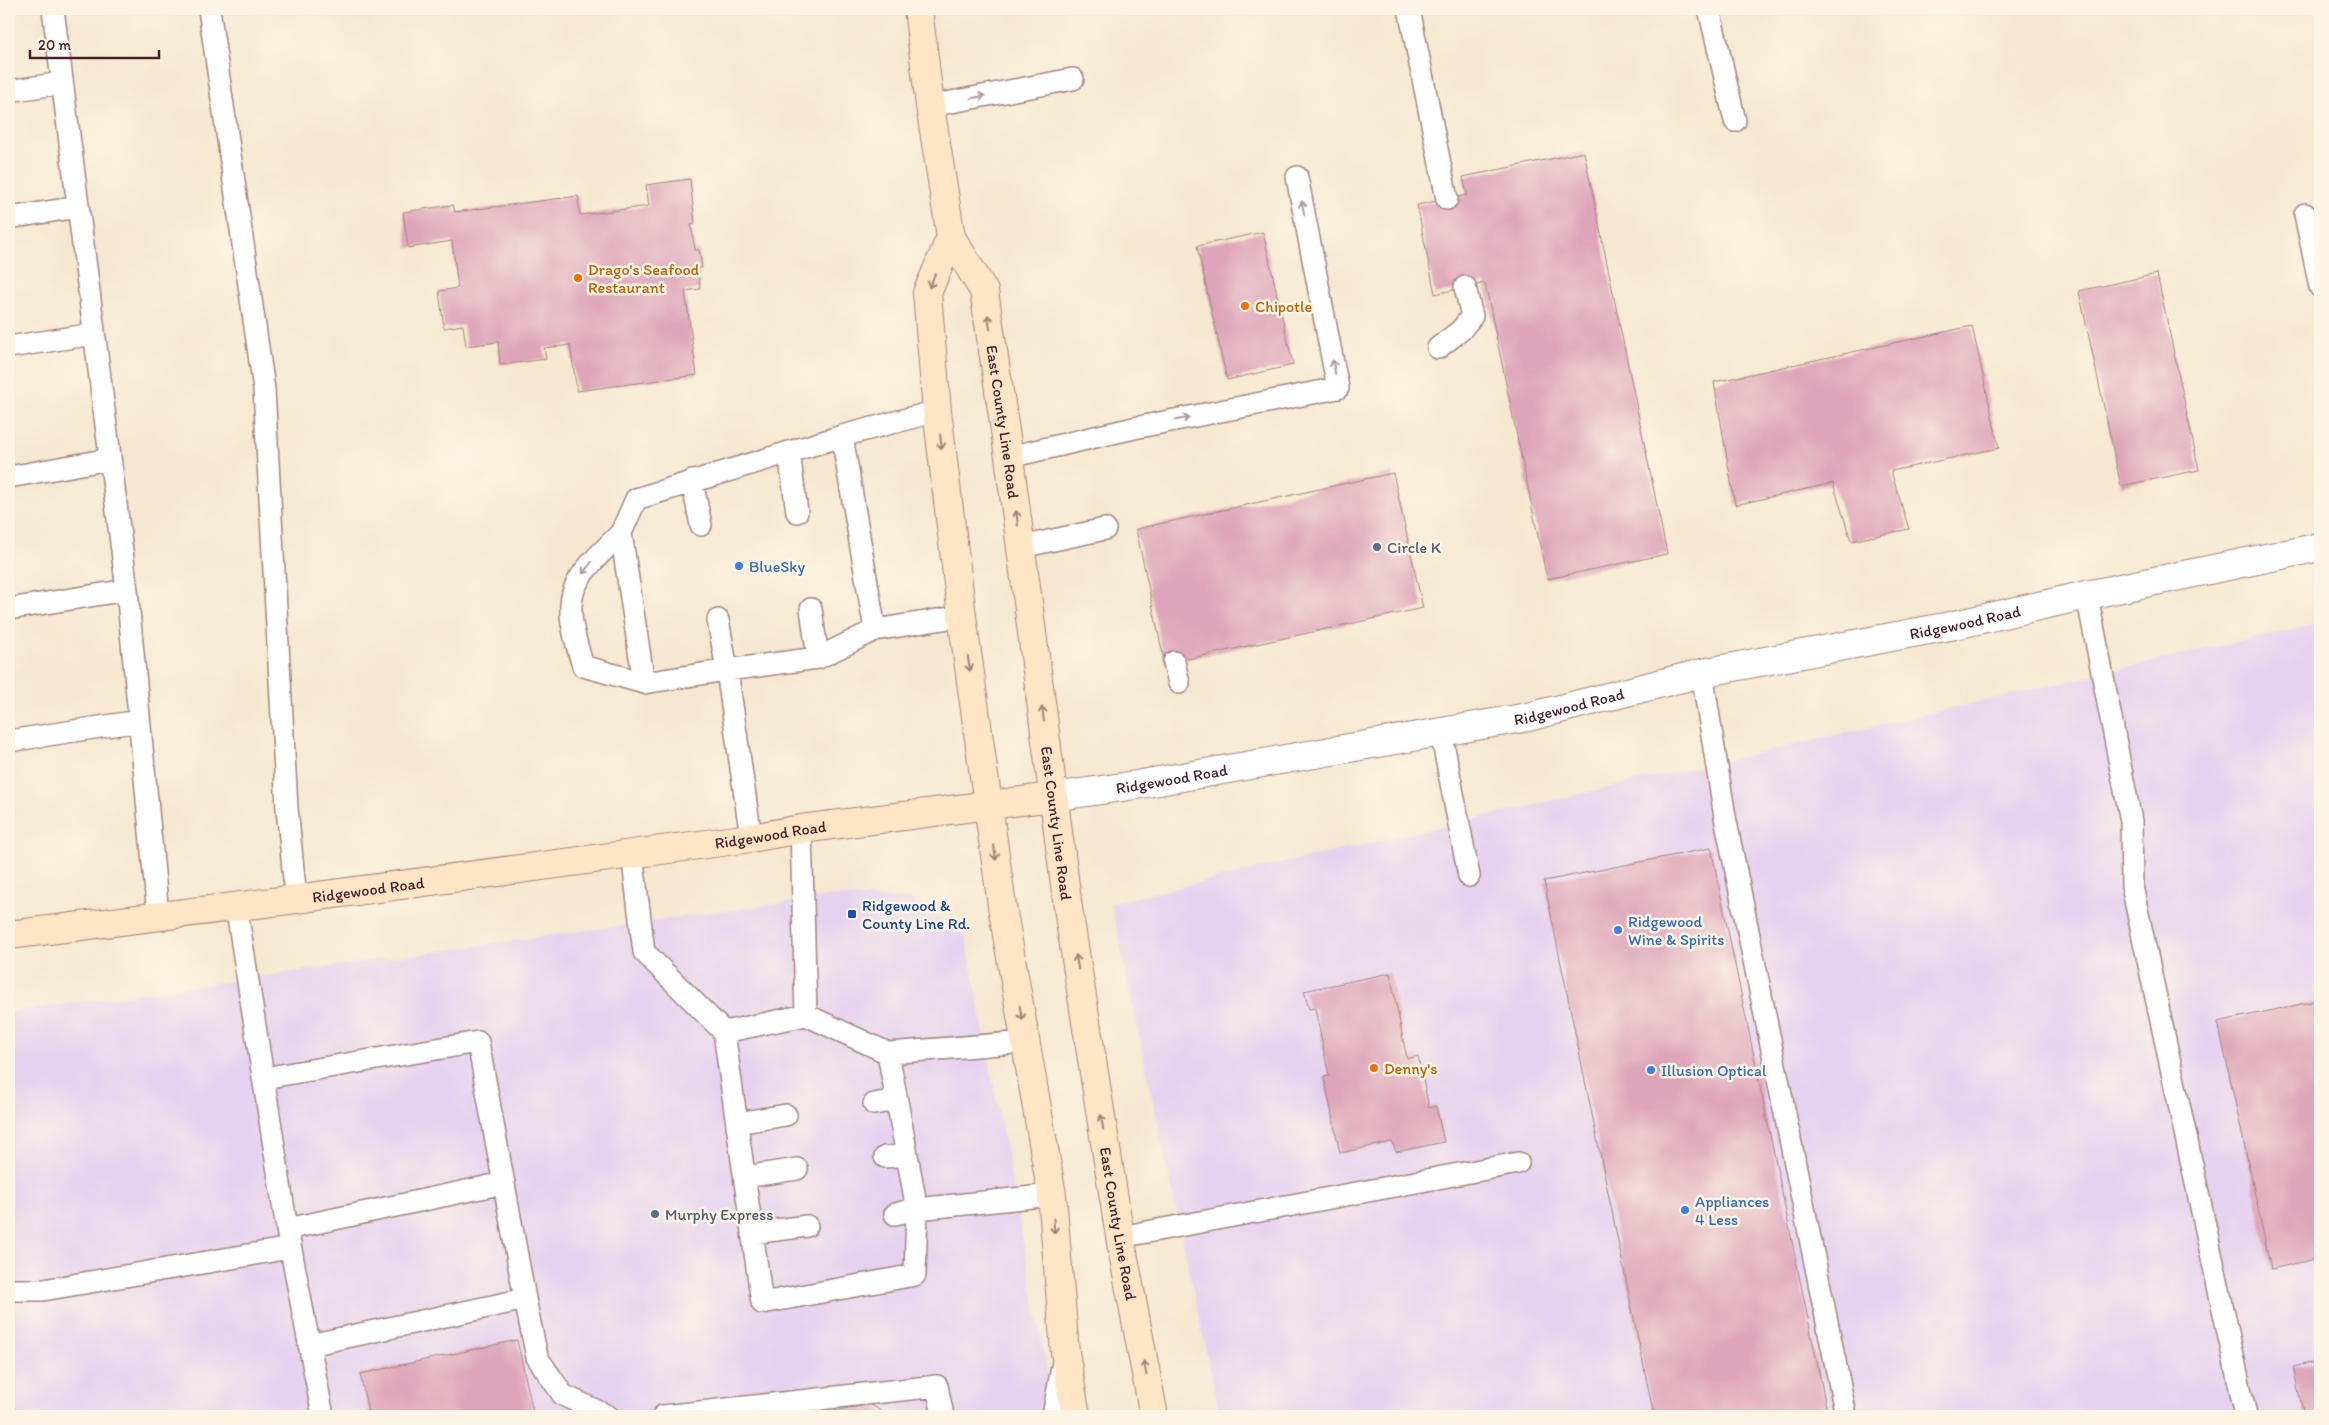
<svg xmlns="http://www.w3.org/2000/svg" width="2329" height="1425" font-family="Itim,sans-serif">
	<rect width="100%" height="100%" fill="#fcf5e5"/>
	<filter id="ink" filterUnits="userSpaceOnUse"><feTurbulence type="fractalNoise" baseFrequency=".02" numOctaves="2"/><feDisplacementMap in="SourceGraphic" scale="10" xChannelSelector="R" yChannelSelector="G"/><feConvolveMatrix kernelMatrix="1 2 1 2 8 2 1 2 1" color-interpolation-filters="sRGB"/></filter>
	<filter id="wash" filterUnits="userSpaceOnUse"><feTurbulence type="fractalNoise" baseFrequency=".0096" numOctaves="4" result="noise"/><feDisplacementMap in="SourceGraphic" scale="20" xChannelSelector="R" yChannelSelector="G"/><feGaussianBlur stdDeviation="1.12" result="paint"/><feColorMatrix in="noise" values="0 0 0 0 0 0 0 0 0 0 0 0 0 0 0 0 0 1.4 0 .05"/><feComposite in="paint" operator="in"/></filter>
	<g filter="url(#wash)">
		<rect width="100%" height="100%" fill="#f6e8d0"/>
		<path fill="#e6d2f0" d="M2320,623V1416H1220L1111,903Z
			M831,896L910,899L966,937L1056,1416H9V1012Z"/>
		<g id="blocks">
			<path fill="#dea5ba" d="M1584,152L1667,554L1547,579L1485,283L1435,294L1417,205L1467,195L1463,177Z
				M690,179L695,224L691,225L695,250H699L702,268H698L700,289L685,291L697,375L577,391L570,345L544,348L546,359L500,365L498,342L466,346L463,325L444,328L439,291L458,288L452,241L408,248L403,212L453,205L455,212L578,196L580,215L649,206L646,185Z
				M1263,232L1293,365L1227,380L1197,246Z
				M2157,274L2199,470L2121,486L2079,291Z
				M1972,326L1999,448L1891,471L1909,529L1851,541L1833,483L1735,505L1714,382Z
				M1393,473L1423,608L1165,664L1136,529Z
				M1711,848L1828,1416H1654L1544,881Z
				M1390,973L1407,1059L1418,1056L1429,1108L1436,1106L1444,1142L1396,1152L1392,1142L1340,1153L1324,1077L1329,1076L1315,1008L1309,1009L1304,991Z
				M2320,1000V1258L2271,1269L2218,1022Z
				M517,1340L534,1416H369L360,1374Z
				M2320,1361V1416H2304L2293,1367Z
				M870,1404L889,1416H814V1415Z"/>
		</g>
	</g>
	<g filter="url(#ink)">
		<use href="#blocks" fill-opacity="0" stroke="#a0847e" stroke-width="1"/>
		<g fill="none" stroke-linecap="round" stroke-linejoin="round">
			<g stroke="#a0847e" stroke-width="24">
				<path id="lane" d="M53,9L127,590L158,915
					M209,9L264,389L287,808L296,899
					M1409,9L1447,199
					M1709,9L1735,121
					M9,91L62,83
					M930,106L1073,79
					M2305,214L2320,287
					M9,218L78,207
					M9,347L94,334
					M1438,348L1461,330L1472,316L1465,287
					M789,452L797,512
					M1009,457L1134,428L1338,388L1297,177
					M9,477L110,459
					M692,481L701,525
					M621,533C568,585 560,592 583,666L644,683
					M1021,547L1105,529
					M2087,595L2131,821L2132,886L2246,1416
					M9,609L127,590
					M811,609L818,658
					M718,620L727,670L644,683L621,533L636,499L842,436
					M875,630L842,436L937,411
					M1174,662L1179,683
					M1702,673L1725,817L1846,1416
					M1441,732L1469,876
					M9,741L139,721
					M751,838L727,670L818,658L875,630L962,616
					M632,853L644,952L724,1032L762,1303L915,1275L917,1209L888,1053L806,1015L801,829
					M236,905L287,1229L323,1416
					M724,1032L806,1015
					M888,1053L1026,1042
					M263,1078L478,1042L525,1299L309,1345
					M874,1104L896,1100
					M737,1123L786,1115
					M885,1157L907,1155
					M745,1177L797,1169
					M895,1214L917,1209L1052,1195
					M287,1229L504,1183
					M753,1233L807,1226
					M1120,1237L1518,1163
					M9,1290H43L290,1248
					M525,1299L537,1357L563,1395L608,1416
					M663,1416L937,1386L943,1416
					M1053,1416L1063,1362"/>
			</g>
			<g stroke="#a0847e" stroke-width="30">
				<g id="street">
					<path id="s1" d="M1053,797L1136,785L1528,717L1702,673L1955,625L2087,595L2320,547"/>
				</g>
			</g>
			<g stroke="#a0847e" stroke-width="30">
				<g id="secondary">
					<path id="s2" d="M918,9L930,106L951,237L984,291L1009,457L1068,908L1120,1237L1154,1416"/>
					<path d="M951,237L927,293L937,411L962,616L1002,906L1052,1195L1065,1352L1076,1416"/>
					<path id="s3" d="M9,935L296,899L751,838L801,829L1053,797"/>
				</g>
			</g>
			<use href="#lane" stroke="#fff" stroke-width="21"/>
			<use href="#street" stroke="#fff" stroke-width="28"/>
			<use href="#secondary" stroke="#fde5c5" stroke-width="28"/>
		</g>
		<defs><path id="oneway-shaft" d="M-6 0H5M1.5-3L5.5 0L1.5 3" fill="none" stroke-width="1.6" stroke-linecap="round" stroke-linejoin="round" transform="scale(1.25)"/></defs>
		<g stroke="#ae9aa0">
			<use href="#oneway-shaft" transform="translate(978 97) rotate(-11)"/>
			<use href="#oneway-shaft" transform="translate(1303 208) rotate(-101)"/>
			<use href="#oneway-shaft" transform="translate(1334 367) rotate(-101)"/>
			<use href="#oneway-shaft" transform="translate(1182 419) rotate(-11)"/>
			<use href="#oneway-shaft" transform="translate(587 568) rotate(128)"/>
		</g>
		<g stroke="#a48278">
			<use href="#oneway-shaft" transform="translate(932 281) rotate(113)"/>
			<use href="#oneway-shaft" transform="translate(989 322) rotate(-99)"/>
			<use href="#oneway-shaft" transform="translate(941 442) rotate(83)"/>
			<use href="#oneway-shaft" transform="translate(1017 518) rotate(-97)"/>
			<use href="#oneway-shaft" transform="translate(969 664) rotate(81)"/>
			<use href="#oneway-shaft" transform="translate(1043 714) rotate(-97)"/>
			<use href="#oneway-shaft" transform="translate(995 853) rotate(83)"/>
			<use href="#oneway-shaft" transform="translate(1077 962) rotate(-99)"/>
			<use href="#oneway-shaft" transform="translate(1021 1013) rotate(80)"/>
			<use href="#oneway-shaft" transform="translate(1102 1122) rotate(-99)"/>
			<use href="#oneway-shaft" transform="translate(1054 1226) rotate(85)"/>
			<use href="#oneway-shaft" transform="translate(1145 1368) rotate(-101)"/>
		</g>
	</g>
	<g fill="#e8710a" stroke="#fcf5e5" stroke-width="2">
		<circle cx="578" cy="278" r="5"/>
		<circle cx="1245" cy="306" r="5"/>
		<circle cx="1374" cy="1068" r="5"/>
	</g>
	<g fill="#5c6f8a" stroke="#fcf5e5" stroke-width="2">
		<circle cx="1377" cy="547" r="5"/>
		<circle cx="655" cy="1214" r="5"/>
	</g>
	<g fill="#3f7fe0" stroke="#fcf5e5" stroke-width="2">
		<circle cx="739" cy="566" r="5"/>
		<circle cx="1618" cy="930" r="5"/>
		<circle cx="1651" cy="1070" r="5"/>
		<circle cx="1685" cy="1210" r="5"/>
	</g>
	<rect fill="#1a4fb4" stroke="#fcf5e5" stroke-width="2" x="847" y="909" width="10" height="10" rx="2.5"/>
	<g text-anchor="middle" stroke-width="5" stroke-linejoin="round" paint-order="stroke">
		<g font-size="16" fill="#c56008" stroke="#fcf5e5" text-anchor="start">
			<text x="588" y="275">Drago's Seafood<tspan x="588" dy="18">Restaurant</tspan></text>
			<text x="1255" y="312">Chipotle</text>
			<text x="1384" y="1074">Denny's</text>
		</g>
		<g font-size="16" fill="#4a1f2b" stroke="#fcf5e5">
			<text dy="6" stroke="none"><textPath href="#s2" startOffset="426">East County Line Road</textPath></text>
			<text dy="6" stroke="none"><textPath href="#s1" startOffset="929">Ridgewood Road</textPath></text>
			<text dy="6" stroke="none"><textPath href="#s1" startOffset="524">Ridgewood Road</textPath></text>
			<text dy="6" stroke="none"><textPath href="#s1" startOffset="120">Ridgewood Road</textPath></text>
			<text dy="6" stroke="none"><textPath href="#s2" startOffset="831">East County Line Road</textPath></text>
			<text dy="6" stroke="none"><textPath href="#s3" startOffset="768">Ridgewood Road</textPath></text>
			<text dy="6" stroke="none"><textPath href="#s3" startOffset="362">Ridgewood Road</textPath></text>
			<text dy="6" stroke="none"><textPath href="#s2" startOffset="1236">East County Line Road</textPath></text>
		</g>
		<g font-size="16" fill="#4e5e75" stroke="#fcf5e5" text-anchor="start">
			<text x="1387" y="553">Circle K</text>
			<text x="665" y="1220">Murphy Express</text>
		</g>
		<g font-size="16" fill="#366cbe" stroke="#fcf5e5" text-anchor="start">
			<text x="749" y="572">BlueSky</text>
			<text x="1628" y="927">Ridgewood<tspan x="1628" dy="18">Wine &amp; Spirits</tspan></text>
			<text x="1661" y="1076">Illusion Optical</text>
			<text x="1695" y="1207">Appliances<tspan x="1695" dy="18">4 Less</tspan></text>
		</g>
		<g font-size="16" fill="#164399" stroke="#fcf5e5" text-anchor="start">
			<text x="862" y="911">Ridgewood &amp;<tspan x="862" dy="18">County Line Rd.</tspan></text>
		</g>
	</g>
	<rect width="2329" height="1425" fill="none" stroke="#fcf5e5" stroke-width="30"/>
	<path d="M30 50v8h129v-8" fill="none" stroke="#4a1f2b" stroke-width="2.5"/>
	<text x="38" y="50" font-size="15" fill="#4a1f2b" stroke="#fcf5e5" stroke-width="4" paint-order="stroke">20 m</text>
</svg>
